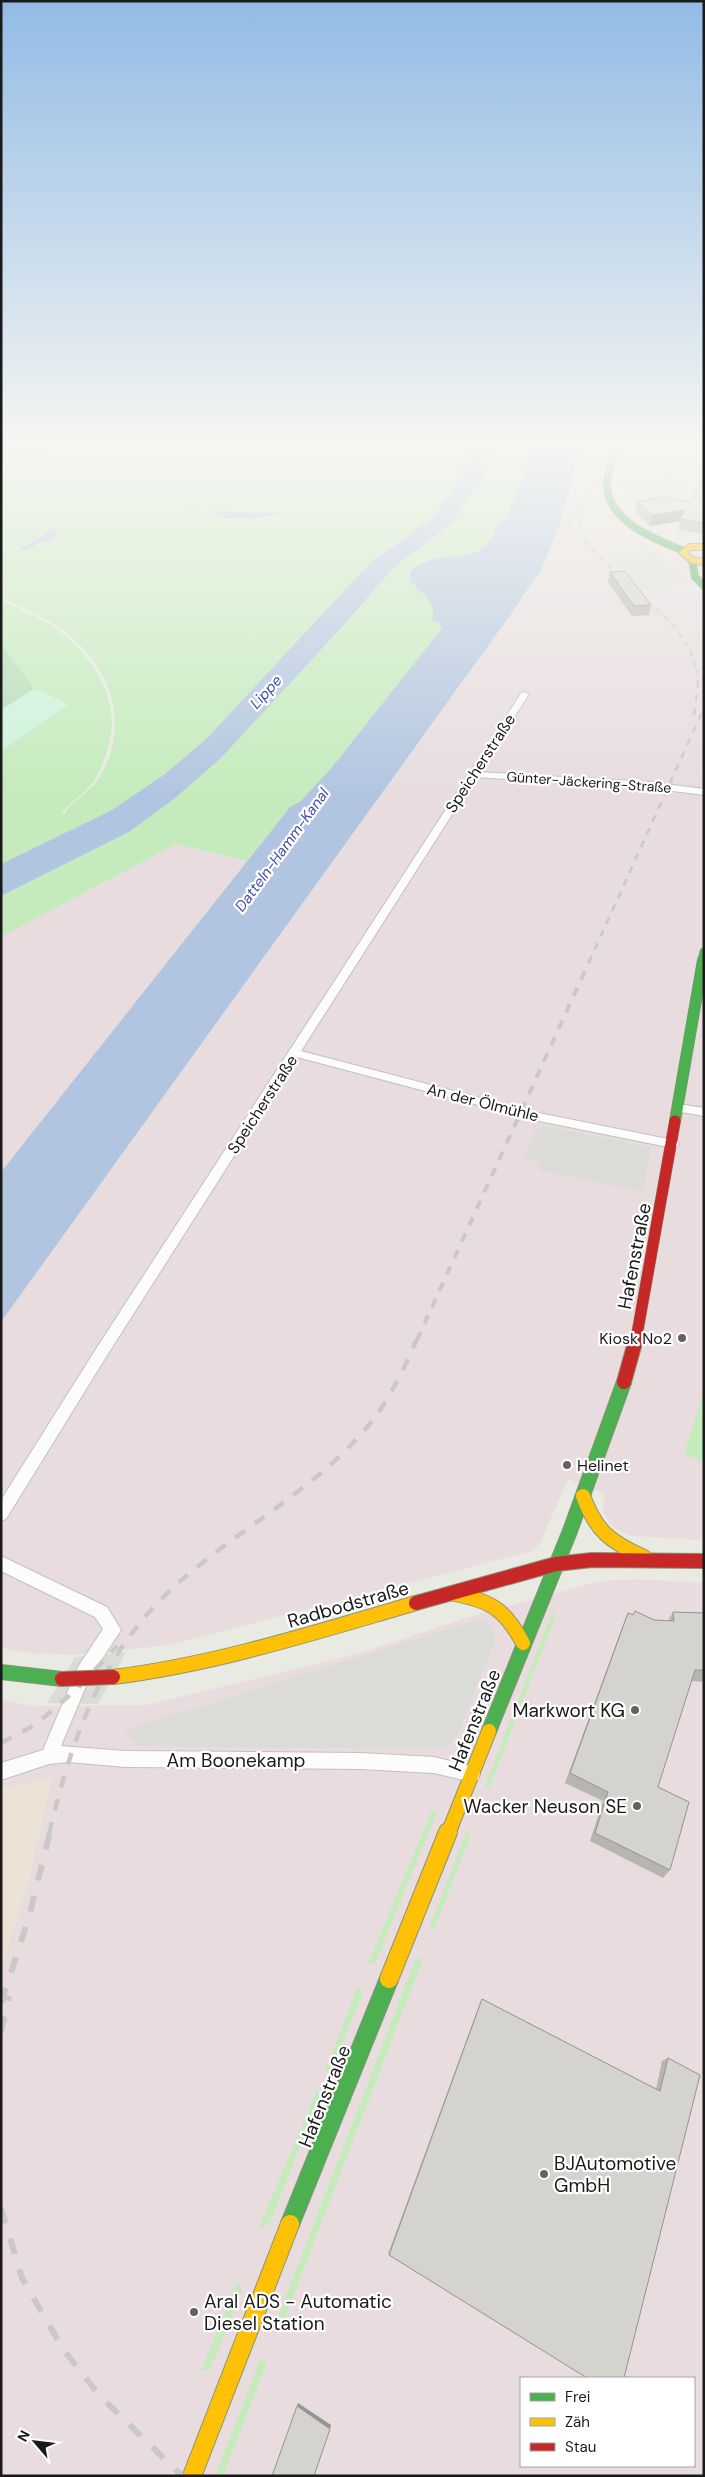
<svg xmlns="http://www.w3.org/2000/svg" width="705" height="2477" font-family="'DM Sans',sans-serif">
	<rect width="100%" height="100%" fill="#e9eae2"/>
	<path fill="#dcdcd8" d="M1,448H53L62,452L1,472Z"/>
	<path fill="#ede2d6" d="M52,1779L28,1883L1,1968V1788Z"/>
	<path fill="#e8dcde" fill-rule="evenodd" d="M580,448H704V1540L631,1536L616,1529L609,1522L603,1511L604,1493L568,1479L540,1543L532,1551L521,1554L169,1645L76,1655L29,1653L1,1648V1322L526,594L560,522L558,521L561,520Z
		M176,844L247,861L1,1172V937Z
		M634,1579L704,1583V2476H1V1968L28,1883L52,1779L1,1788V1700L32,1706L147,1705L360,1653L479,1614L597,1582ZM521,2378H694V2466H521Z"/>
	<path fill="#c5ebbd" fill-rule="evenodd" d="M74,448H471L448,497L430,520L371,562L207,738L165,774L112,810L1,864V710L34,689L1,643V600C18,608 36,616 52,626C92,653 123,700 108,748C104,762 99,775 90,786C82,795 71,803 62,812L64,816C67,805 85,795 93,786C98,781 102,773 105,767C131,713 103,656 56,625C39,614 19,606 1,597V552L6,545L1,543V472ZM185,501L194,511L207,515L217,511L258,513L283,512L267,519L231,520L192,512Z
		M493,448H533L527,469L504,521L499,522C496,529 493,538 488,543C476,556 440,557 422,562L411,581L431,602L442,628L333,766L301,801L290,807L247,861L176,844L1,937V896L129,832L174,799L220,759L343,626L393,568L451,524L480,483Z
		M704,1392V1462L684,1454Z
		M552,1613L556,1615L489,1789L485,1786Z
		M432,1810L437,1812L375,1964H368Z
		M466,1833L471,1834L433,1932L430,1926Z
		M416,1958L423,1959L281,2328L276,2322Z
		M358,1986L363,1992L331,2072L325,2071Z
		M317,2090L320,2097L270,2222L258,2230Z
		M238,2282L242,2291L210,2370H201Z
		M260,2360L267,2362L223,2476H215Z"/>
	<path fill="#b8dcb8" d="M1,643L34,689L1,710Z"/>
	<path fill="#cdf4dc" d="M34,689L69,704L1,751V710Z"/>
	<path fill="#dbdcd8" d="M620,468L677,474L673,482L688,485L678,504L646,499L648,494L618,488Z
		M648,548L687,582L643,589L607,554Z
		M543,1126L651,1147L643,1192L539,1170L541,1163L524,1158L535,1131Z
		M478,1620H485L494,1628V1643L457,1736L447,1747L439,1749H397L136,1746L125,1730Z
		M126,1652L98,1704L47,1703L75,1657Z"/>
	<path fill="#b2c5e0" d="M471,448H493L480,483L451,524L393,568L343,626L220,759L174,799L129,832L1,896V864L112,810L165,774L207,738L371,562L430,520L448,497Z
		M533,448H580L561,520L558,521L561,522L542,568L511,614L1,1322V1172L290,807L301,801L333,766L442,628L439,622L432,621C438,603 421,593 411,581L410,572C431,549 471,564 488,543C493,537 496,529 499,522L504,521L507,517Z
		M217,511L257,513L285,512C269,519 227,523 211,513Z
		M55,528L57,530L54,533L60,535L50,539L49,542H40L25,551L20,549Z"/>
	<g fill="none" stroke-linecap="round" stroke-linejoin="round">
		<g stroke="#c1c2be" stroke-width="2">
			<path id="street" d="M522,692L529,694L479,772L650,782L704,789V795L650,788L476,777L301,1051L534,1112L673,1140L677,1141L679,1144L677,1147L673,1148L534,1120L297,1057L106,1357L6,1519L1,1521V1500L96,1349Z
				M679,1104L704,1108V1116L675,1111L673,1108Z
				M1,1556L107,1607L121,1630L89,1679L61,1746L125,1751L361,1753L434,1757L478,1768L480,1774L478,1780L472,1782L434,1773L361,1769L125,1767L69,1762L49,1764L1,1780V1763L43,1750L78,1667L103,1629L95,1617L1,1571Z"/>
		</g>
		<g stroke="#89947a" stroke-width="8">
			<path id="fast-far4" d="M616,448C613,459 608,470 607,482C605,521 655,539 684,551
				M692,560L695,577L704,586"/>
		</g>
		<g stroke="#89947a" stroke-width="9">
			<path id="fast-far3" d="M702,962L704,952"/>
		</g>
		<g stroke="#89947a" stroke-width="12">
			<path id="fast-far2" d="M675,1121L703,960"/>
		</g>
		<g stroke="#89947a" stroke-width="16">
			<path id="fast-far1" d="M1,1672L62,1679
				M489,1731L570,1531L624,1382"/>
		</g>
		<g stroke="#89947a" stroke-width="20">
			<path id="fast" d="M290,2224L389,1979"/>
		</g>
		<g stroke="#89947a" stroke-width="8">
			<path id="slow-far2" d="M704,547H690L683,553L692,560L704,562"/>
		</g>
		<g stroke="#89947a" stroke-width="16">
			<path id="slow-far1" d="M583,1496C596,1531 610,1542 644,1557
				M455,1594C492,1601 505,1610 523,1643
				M113,1677C217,1664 316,1632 416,1603
				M448,1834L489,1731"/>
		</g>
		<g stroke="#89947a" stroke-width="20">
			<path id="slow" d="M389,1979L448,1832
				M192,2476L290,2224"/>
		</g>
		<g stroke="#89947a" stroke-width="12">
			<path id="jam-far1" d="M636,1340L675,1121"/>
		</g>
		<g stroke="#89947a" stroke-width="16">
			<path id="jam" d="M624,1382L636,1339
				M416,1603L556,1564L592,1560L704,1561"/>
		</g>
		<use href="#street" fill="#fcfcfb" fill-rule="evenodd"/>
		<use href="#fast-far4" stroke="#4caf50" stroke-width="6"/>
		<use href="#fast-far3" stroke="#4caf50" stroke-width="8"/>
		<use href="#fast-far2" stroke="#4caf50" stroke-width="11"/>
		<use href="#fast-far1" stroke="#4caf50" stroke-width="14"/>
		<use href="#fast" stroke="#4caf50" stroke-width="18"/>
		<use href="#slow-far2" stroke="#ffc107" stroke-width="6"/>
		<use href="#slow-far1" stroke="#ffc107" stroke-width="14"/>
		<use href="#slow" stroke="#ffc107" stroke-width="18"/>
		<use href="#jam-far1" stroke="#c62828" stroke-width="11"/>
		<use href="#jam" stroke="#c62828" stroke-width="14"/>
		<path stroke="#c9c9c8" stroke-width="2" stroke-dasharray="5.5 5.5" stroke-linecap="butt" d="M599,481L629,448
			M586,498C579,516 577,528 587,545L674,626L689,648L697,671
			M587,507L606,448
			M569,527L572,517L580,505"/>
		<path stroke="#c9c9c8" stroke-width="2.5" stroke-dasharray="7 7" stroke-linecap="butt" d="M694,715L698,685L697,670
			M589,962L704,708"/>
		<path stroke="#c9c9c8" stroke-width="4" stroke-dasharray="9 9" stroke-linecap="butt" d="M417,1340L590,960"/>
		<path stroke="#c9c9c8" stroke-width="4.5" stroke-dasharray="12 12" stroke-linecap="butt" d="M1,1743L35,1725L77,1689L117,1646
			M49,1834C68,1755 91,1681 144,1618C206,1545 299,1505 362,1433C387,1405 402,1373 417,1339"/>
		<path stroke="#c9c9c8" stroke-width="6" stroke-dasharray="16 16" stroke-linecap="butt" d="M1,2003L29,1917L50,1832
			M1,2032L9,1996
			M1,2208L22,2278L63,2349L99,2395L182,2476"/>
		<g stroke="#89947a" stroke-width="16" stroke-linecap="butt">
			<path id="jam-bridge" d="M62,1679L113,1677"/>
		</g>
		<use href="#jam-bridge" stroke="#c62828" stroke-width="14"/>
	</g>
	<path fill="#b6b5b0" d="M704,480V534L678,530L680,521L650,526L636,513L637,502H690Z
		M610,572L651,605L649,615L632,616L608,582Z
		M635,1611L654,1620L668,1621L673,1612L704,1613V1682L691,1681L658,1787L670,1870L663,1878L590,1841L603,1801L565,1783L623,1625L628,1613L633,1615Z
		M482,1999L656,2089L662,2061L668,2058L624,2378H587L388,2254L480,2003Z"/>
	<path fill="#949490" d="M685,510L680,521L650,526L652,515Z
		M298,2403L331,2425L330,2429L297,2406Z"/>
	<path fill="#d4d3cd" stroke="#949490" d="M702,480H704V523L680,519L685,510L652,515L637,502L664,497L690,502Z
		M625,571L651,605L634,606L610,572Z
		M635,1611L654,1620L674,1621L673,1612L704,1613V1670H695L658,1787L689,1802L670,1870L595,1833L608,1792L570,1773L628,1613L633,1615Z
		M482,1999L660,2091L668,2058L700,2075L624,2378H587L389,2255Z
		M297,2406L330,2429L314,2476H272Z"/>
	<linearGradient id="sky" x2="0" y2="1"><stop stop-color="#92bbe5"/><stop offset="0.56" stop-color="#f5f6f2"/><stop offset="1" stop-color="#f5f6f2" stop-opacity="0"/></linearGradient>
	<rect width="705" height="795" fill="url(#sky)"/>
	<g fill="#626360" stroke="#fff" stroke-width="2">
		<circle cx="682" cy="1338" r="5"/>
		<circle cx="567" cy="1465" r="5"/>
		<circle cx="635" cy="1710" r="5"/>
		<circle cx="637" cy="1806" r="5"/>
		<circle cx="544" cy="2174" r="5"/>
		<circle cx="194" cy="2312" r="5"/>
	</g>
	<g text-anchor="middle" stroke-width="4.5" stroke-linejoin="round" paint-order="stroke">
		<g font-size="14" fill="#1a1a1a" stroke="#fff">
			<text transform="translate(589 782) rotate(4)" y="5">Günter-Jäckering-Straße</text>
		</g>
		<g font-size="15" font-style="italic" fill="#424eaf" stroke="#fff">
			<text transform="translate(266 692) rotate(-48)" y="5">Lippe</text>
			<text transform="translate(282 850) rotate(-54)" y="5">Datteln-Hamm-Kanal</text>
		</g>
		<g font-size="16" fill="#1a1a1a" stroke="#fff">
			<text transform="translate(480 763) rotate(-57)" y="6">Speicherstraße</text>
			<text transform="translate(483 1102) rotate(14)" y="6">An der Ölmühle</text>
			<text transform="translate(262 1104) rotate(-57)" y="6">Speicherstraße</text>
		</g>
		<g font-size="16" fill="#1a1a1a" stroke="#fff" text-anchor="end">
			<text x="672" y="1344">Kiosk No2</text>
			<text x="577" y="1471" text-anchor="start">Helinet</text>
		</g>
		<g font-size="19" fill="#1a1a1a" stroke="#fff">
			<text transform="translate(634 1256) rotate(-79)" y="7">Hafenstraße</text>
			<text transform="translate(348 1604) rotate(-16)" y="7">Radbodstraße</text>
			<text transform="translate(474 1720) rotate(-68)" y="7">Hafenstraße</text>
			<text x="236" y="1767">Am Boonekamp</text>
			<text transform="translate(324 2096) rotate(-68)" y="7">Hafenstraße</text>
		</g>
		<g font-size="19" fill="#1a1a1a" stroke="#fff" text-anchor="end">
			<text x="625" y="1717">Markwort KG</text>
			<text x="627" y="1813">Wacker Neuson SE</text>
			<text x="554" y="2170" text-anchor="start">BJAutomotive<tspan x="554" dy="22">GmbH</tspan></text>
			<text x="204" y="2308" text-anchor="start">Aral ADS - Automatic<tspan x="204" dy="22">Diesel Station</tspan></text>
		</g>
	</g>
	<rect width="705" height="2477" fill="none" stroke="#1a1a1a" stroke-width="5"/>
	<rect x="520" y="2377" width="175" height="90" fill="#ffffff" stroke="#a3a3a3"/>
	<rect x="530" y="2393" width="25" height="8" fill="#4caf50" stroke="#a3a3a3"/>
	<text x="565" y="2402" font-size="15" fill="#1a1a1a">Frei</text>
	<rect x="530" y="2418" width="25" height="8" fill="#ffc107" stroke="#a3a3a3"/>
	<text x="565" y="2427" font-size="15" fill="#1a1a1a">Zäh</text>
	<rect x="530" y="2443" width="25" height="8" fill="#c62828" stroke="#a3a3a3"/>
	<text x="565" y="2452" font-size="15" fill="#1a1a1a">Stau</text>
	<g transform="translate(35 2442) rotate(298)" stroke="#ffffff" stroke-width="4" paint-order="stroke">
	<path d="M0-4L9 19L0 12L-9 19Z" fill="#1a1a1a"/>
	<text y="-8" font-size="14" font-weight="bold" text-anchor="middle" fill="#1a1a1a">N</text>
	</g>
</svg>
